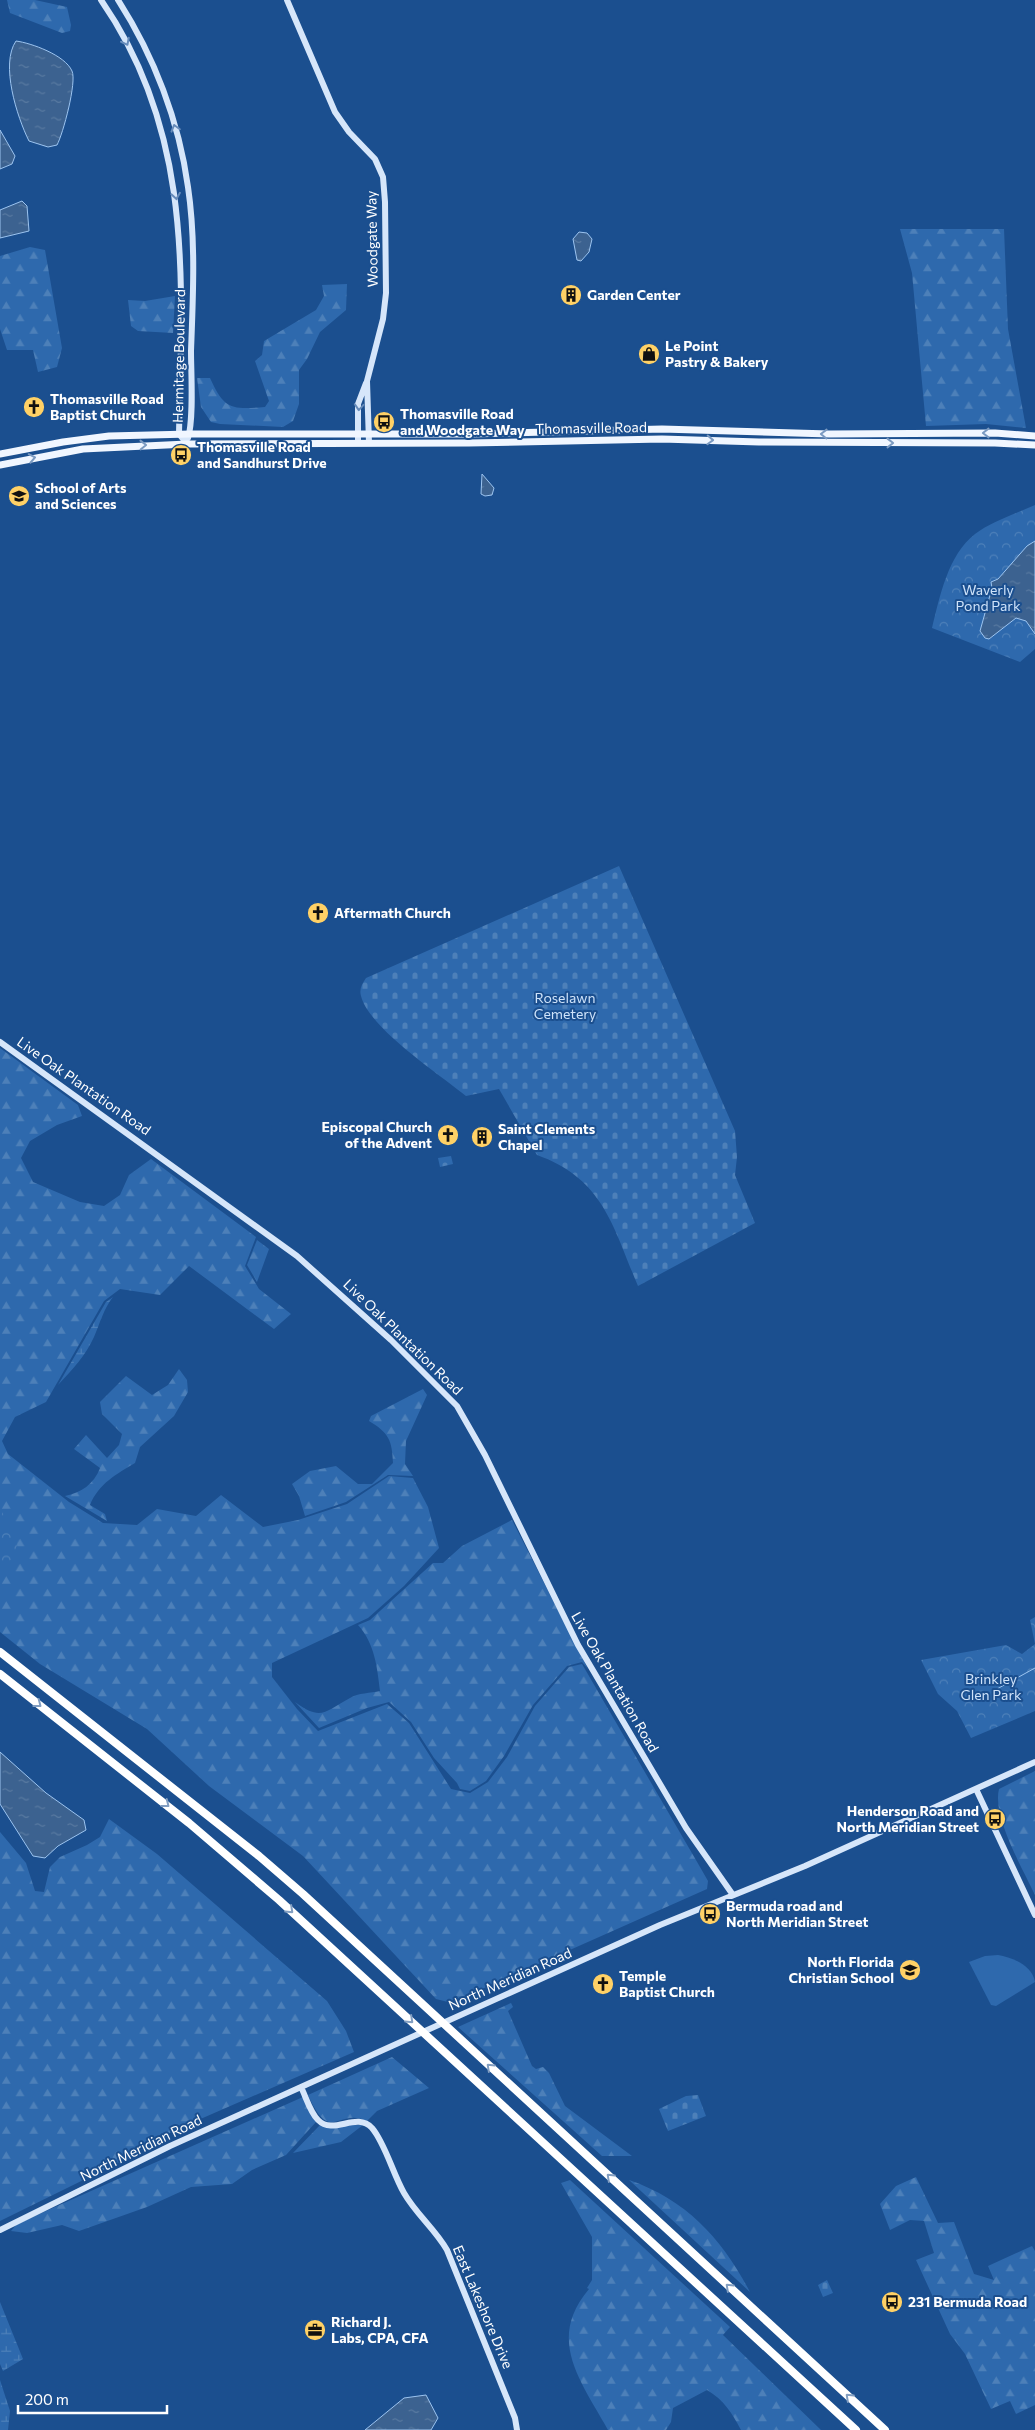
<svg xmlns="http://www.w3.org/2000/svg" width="1035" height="2430" font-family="Commissioner,sans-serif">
	<defs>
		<pattern id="forest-firs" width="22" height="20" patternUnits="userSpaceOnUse" patternTransform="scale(1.25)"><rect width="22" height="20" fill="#2e69ad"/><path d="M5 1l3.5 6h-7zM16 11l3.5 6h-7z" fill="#4d80b9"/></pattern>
		<pattern id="wetland-marsh" width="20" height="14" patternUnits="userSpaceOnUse" patternTransform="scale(1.25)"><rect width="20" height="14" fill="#2e69ad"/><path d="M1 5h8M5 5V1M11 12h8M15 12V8" fill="none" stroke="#4d80b9"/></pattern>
		<pattern id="cemetery-stones" width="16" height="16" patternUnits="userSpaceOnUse" patternTransform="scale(1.25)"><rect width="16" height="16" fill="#2e69ad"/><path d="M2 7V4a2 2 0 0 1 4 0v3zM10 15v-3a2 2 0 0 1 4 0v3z" fill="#4d80b9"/></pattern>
		<pattern id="park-crowns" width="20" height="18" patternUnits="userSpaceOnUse" patternTransform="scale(1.25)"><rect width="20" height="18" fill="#2e69ad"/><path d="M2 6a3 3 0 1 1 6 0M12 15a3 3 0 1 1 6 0" fill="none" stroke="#4d80b9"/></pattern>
		<pattern id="water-ripples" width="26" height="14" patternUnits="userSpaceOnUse" patternTransform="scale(1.25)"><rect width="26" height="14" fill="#3c6290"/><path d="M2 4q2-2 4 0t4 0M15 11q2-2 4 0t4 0" fill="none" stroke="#597aa1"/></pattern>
	</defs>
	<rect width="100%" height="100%" fill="#1b4f8f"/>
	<path fill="url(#forest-firs)" d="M7,0H35L67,7L71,25L70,31L62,33L10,13Z
		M900,229H1004L1008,329L1026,428L986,424L926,426L912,273Z
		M30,247L45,250L62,348L57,367L38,372L33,350H7L0,329V256Z
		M347,284L346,310L320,332L307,359L299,370V404L293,421L283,427L220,424L211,422L201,407L197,378H210C224,409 231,410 265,407L269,401L255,361L262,355L264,341L316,310L324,296L322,285Z
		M175,296L173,333L138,331L131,326L128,300L145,301Z
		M0,1048L78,1105L82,1116L57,1125L30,1141L21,1158L33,1182L80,1202L104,1206L120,1195L129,1175L151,1159L256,1237L245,1266L259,1289L291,1314L274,1329L189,1266L160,1295L120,1289L104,1301L46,1402L15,1417L2,1441L8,1454L69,1502L103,1523L137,1525L157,1509L196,1516L221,1495L263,1527L298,1520L347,1504L389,1476L413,1478L428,1507L439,1548L404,1586L368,1618L272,1663V1677L297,1709L318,1731L387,1704L409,1723L451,1789L470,1793L488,1782L507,1757L535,1706L569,1667L582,1664L700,1867L708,1881L707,1889L464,1997L448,2002L436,1999L303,1856L209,1786L147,1729L40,1664L0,1632Z
		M257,1240L269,1249L257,1282L247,1265Z
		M179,1369L187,1380L188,1392L174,1416L140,1447L135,1463C117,1474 99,1483 90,1505L105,1514L107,1521L65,1496C81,1493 94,1484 100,1468L74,1449L86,1435L107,1458L119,1445L122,1434L102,1414L100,1402L126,1376L152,1395L168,1385Z
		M423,1389L427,1395L406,1441L405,1464L413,1476L388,1475L346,1502L305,1516L299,1496L292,1484L310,1471L336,1466L358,1484H372L393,1463C392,1440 389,1433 369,1421L371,1416Z
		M512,1520L588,1669L582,1662L567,1666L533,1705L504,1756L486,1781L470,1791L460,1789L457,1783L434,1758L411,1722L389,1702L367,1708L319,1728L295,1702C322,1722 325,1711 350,1698C358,1693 371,1693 380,1691C377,1667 375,1644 358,1625L370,1620L433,1563H443L462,1546Z
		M1035,1771V1895C1023,1869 992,1817 999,1789Z
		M109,1819L157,1854L327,2001L346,2031L354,2052L173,2131L126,2159L0,2221V1832L26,1863L35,1891L44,1892L50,1867L60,1857L87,1845L100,1837Z
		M511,2003L513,2007L508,2011L532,2066L536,2069L543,2067L549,2073L565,2106L632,2156H602L458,2027Z
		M392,2057L429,2088L377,2111L367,2121C337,2107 331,2146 308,2095Z
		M303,2097L316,2122L286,2155L252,2170L232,2184L191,2187L147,2207L79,2231L62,2225L27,2233L11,2231L16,2225L37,2215Z
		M320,2125H363L341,2142L293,2153Z
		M916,2177L938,2223L954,2222L974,2274L994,2280L988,2266L1032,2246L1035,2251V2405L1016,2414L1010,2401L991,2409L965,2354L950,2334L916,2260L934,2253L924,2221L910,2220L890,2230L880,2204L896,2186Z
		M570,2180L730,2327L723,2335L821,2430H741C732,2413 724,2400 707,2390L673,2408L671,2422L666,2430H608C581,2381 546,2340 589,2289L587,2288L592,2280V2237L561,2183Z
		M629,2180C687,2200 722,2239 750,2292Z"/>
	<path fill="url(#wetland-marsh)" d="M113,1297C104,1308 100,1323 94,1337C86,1355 72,1370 58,1385L106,1302Z
		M0,2302L23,2359L3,2371L0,2364Z
		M0,2380L10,2411L8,2430H0Z"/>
	<path fill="url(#cemetery-stones)" d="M619,866L735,1131L737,1157L735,1175L755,1223L638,1286C613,1227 604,1179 537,1155L499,1089L466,1096C439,1074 369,1028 361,996C359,989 362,984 366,978Z
		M451,1156L453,1164L440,1167L438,1158Z
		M698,2095L706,2116L668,2131L659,2109L686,2096Z
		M827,2280L833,2293L823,2297L818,2285Z"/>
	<path fill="url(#park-crowns)" d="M1035,505V649L1020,662L932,628C940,596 948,555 975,534C992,521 1015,514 1035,505Z
		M0,1507L22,1555L0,1565Z
		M1035,1617V1711L971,1738L957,1711L938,1694L921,1660L1006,1645L1022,1654L1035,1644L1030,1620Z"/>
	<path fill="#2e69ad" d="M998,1955C1013,1958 1032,1965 1035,1982L996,2006L991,2005L969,1962L985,1956Z"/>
	<path fill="url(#water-ripples)" stroke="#9cc4f0" d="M16,41C31,43 65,55 72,71C77,82 63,134 57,145L48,147L29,141C17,117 0,64 16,41Z
		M0,130L15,156L12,164L0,169Z
		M22,201L27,206L29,231L0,238V210Z
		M579,232L587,233L592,239L589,252L581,261L577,260L573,239Z
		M482,474L494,488L492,495L485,496L481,494Z
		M1035,541V634L1026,621L1016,618L989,639L985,638L980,631L992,588L991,582L998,579L1027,546Z
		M0,1752L46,1793L84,1820L86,1830L58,1846L45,1858L33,1856L0,1804Z
		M426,2395L438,2418L431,2430H365L404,2398Z"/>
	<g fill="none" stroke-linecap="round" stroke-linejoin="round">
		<path stroke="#9cc4f0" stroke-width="1" d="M997,1689L1035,1668"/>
		<path stroke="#d6e6fa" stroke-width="6" d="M101,0C194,134 182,280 179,434L187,444
			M118,0C154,56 179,121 188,187C196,241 193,297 191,351C191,372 194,419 188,438
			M287,0L335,112L349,132L375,159L383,177L385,202L386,293L383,319L367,381L369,443
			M358,443V404L366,383
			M0,1042L297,1256L391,1340L457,1406L485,1455L578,1645L686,1828L733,1895
			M976,1789L1035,1915
			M301,2087C306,2097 310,2112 318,2120C334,2136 356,2111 372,2128C385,2143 393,2174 404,2193C416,2214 435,2229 447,2250L515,2418L517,2430
			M0,2230L170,2146L301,2087L660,1925L805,1866L1035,1762"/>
		<path stroke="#f0f6ff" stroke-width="7" d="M0,454L63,442L109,436L190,434H469L662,429L829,434L995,433L1035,436
			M0,465L83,449L187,444L469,443L662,439L759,442L995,443L1035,445"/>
		<path stroke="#fff" stroke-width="8" d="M0,1652L259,1856L303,1894L885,2430
			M0,1674L189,1823L279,1900L856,2430"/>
	</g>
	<defs><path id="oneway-chevron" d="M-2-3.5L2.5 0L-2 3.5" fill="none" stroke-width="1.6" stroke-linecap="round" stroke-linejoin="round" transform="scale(1.25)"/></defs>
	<g stroke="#668bba">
		<use href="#oneway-chevron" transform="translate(126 42) rotate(63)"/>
		<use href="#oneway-chevron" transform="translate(175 128) rotate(-106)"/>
		<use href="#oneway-chevron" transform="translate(176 196) rotate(81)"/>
		<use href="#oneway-chevron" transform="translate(359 407) rotate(94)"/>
	</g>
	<g stroke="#7b9ac1">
		<use href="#oneway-chevron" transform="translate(986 433) rotate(180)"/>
		<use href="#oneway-chevron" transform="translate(824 434) rotate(-179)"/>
		<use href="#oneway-chevron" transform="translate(710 440) rotate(2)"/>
		<use href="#oneway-chevron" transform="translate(890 443)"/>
		<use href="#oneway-chevron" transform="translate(143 445) rotate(-1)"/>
		<use href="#oneway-chevron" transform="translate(32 458) rotate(-11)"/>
	</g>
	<g stroke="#829ec1">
		<use href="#oneway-chevron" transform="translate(38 1704) rotate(38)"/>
		<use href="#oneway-chevron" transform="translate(166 1804) rotate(38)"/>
		<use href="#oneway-chevron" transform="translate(290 1910) rotate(43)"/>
		<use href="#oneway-chevron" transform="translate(410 2020) rotate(43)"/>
		<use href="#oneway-chevron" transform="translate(490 2067) rotate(-137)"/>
		<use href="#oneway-chevron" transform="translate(610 2177) rotate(-137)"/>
		<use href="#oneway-chevron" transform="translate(729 2287) rotate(-137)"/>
		<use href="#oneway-chevron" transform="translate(849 2397) rotate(-137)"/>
	</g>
	<defs>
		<g id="building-disc" transform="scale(1.125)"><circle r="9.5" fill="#ffd166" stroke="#1b4f8f"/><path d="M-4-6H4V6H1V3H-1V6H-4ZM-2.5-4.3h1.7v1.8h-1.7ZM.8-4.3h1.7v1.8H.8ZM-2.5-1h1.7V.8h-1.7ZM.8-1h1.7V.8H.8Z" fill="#111"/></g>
		<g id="shop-disc" transform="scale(1.125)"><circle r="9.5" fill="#ffd166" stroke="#1b4f8f"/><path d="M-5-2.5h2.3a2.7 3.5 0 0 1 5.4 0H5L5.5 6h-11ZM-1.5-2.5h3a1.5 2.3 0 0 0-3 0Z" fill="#111"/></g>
		<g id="church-disc" transform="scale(1.125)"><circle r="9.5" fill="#ffd166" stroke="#1b4f8f"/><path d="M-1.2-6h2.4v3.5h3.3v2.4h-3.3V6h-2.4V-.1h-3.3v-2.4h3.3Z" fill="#111"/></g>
		<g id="bus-disc" transform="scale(1.125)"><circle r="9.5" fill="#ffd166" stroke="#1b4f8f"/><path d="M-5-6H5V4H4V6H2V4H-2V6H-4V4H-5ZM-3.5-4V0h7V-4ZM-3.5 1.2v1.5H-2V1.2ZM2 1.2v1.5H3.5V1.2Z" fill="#111"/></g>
		<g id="school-disc" transform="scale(1.125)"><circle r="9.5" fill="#ffd166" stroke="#1b4f8f"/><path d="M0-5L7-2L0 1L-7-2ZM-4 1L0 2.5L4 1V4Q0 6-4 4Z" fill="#111"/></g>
		<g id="office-disc" transform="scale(1.125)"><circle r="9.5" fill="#ffd166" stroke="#1b4f8f"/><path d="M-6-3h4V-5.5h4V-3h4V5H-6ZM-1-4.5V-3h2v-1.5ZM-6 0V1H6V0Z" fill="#111"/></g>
	</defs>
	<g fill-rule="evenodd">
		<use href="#building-disc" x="571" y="295"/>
		<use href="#shop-disc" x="649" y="354"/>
		<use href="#church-disc" x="34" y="407"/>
		<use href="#bus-disc" x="384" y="422"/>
		<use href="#bus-disc" x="181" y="455"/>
		<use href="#school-disc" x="19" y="496"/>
		<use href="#church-disc" x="318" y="913"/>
		<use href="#church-disc" x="448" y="1135"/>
		<use href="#building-disc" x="482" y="1137"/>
		<use href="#bus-disc" x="995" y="1819"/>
		<use href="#bus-disc" x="710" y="1914"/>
		<use href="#school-disc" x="910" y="1970"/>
		<use href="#church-disc" x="603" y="1984"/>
		<use href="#bus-disc" x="892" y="2302"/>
		<use href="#office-disc" x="315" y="2330"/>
	</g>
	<g text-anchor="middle" stroke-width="4" stroke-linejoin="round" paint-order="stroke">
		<g font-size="14" fill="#fff" stroke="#1b4f8f">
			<text transform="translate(372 239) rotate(-91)" y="5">Woodgate Way</text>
			<text transform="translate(179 356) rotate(-89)" y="5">Hermitage Boulevard</text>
			<text transform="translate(591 428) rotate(-1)" y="5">Thomasville Road</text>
			<text transform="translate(84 1086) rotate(35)" y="5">Live Oak Plantation Road</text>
			<text transform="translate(403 1337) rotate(44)" y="5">Live Oak Plantation Road</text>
			<text transform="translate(615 1682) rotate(60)" y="5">Live Oak Plantation Road</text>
			<text transform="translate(510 1979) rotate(-24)" y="5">North Meridian Road</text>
			<text transform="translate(141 2148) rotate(-26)" y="5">North Meridian Road</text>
			<text transform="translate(483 2307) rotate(67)" y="5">East Lakeshore Drive</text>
		</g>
		<g font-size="14" font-weight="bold" fill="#fff" stroke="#1b4f8f" text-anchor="start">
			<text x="587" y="300">Garden Center</text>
			<text x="665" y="351">Le Point<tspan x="665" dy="16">Pastry &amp; Bakery</tspan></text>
			<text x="50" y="404">Thomasville Road<tspan x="50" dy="16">Baptist Church</tspan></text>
			<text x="400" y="419">Thomasville Road<tspan x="400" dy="16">and Woodgate Way</tspan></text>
			<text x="197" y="452">Thomasville Road<tspan x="197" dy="16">and Sandhurst Drive</tspan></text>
			<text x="35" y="493">School of Arts<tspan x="35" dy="16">and Sciences</tspan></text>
			<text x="334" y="918">Aftermath Church</text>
			<text x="432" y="1132" text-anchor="end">Episcopal Church<tspan x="432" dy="16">of the Advent</tspan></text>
			<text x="498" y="1134">Saint Clements<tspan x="498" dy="16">Chapel</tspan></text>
			<text x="979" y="1816" text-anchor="end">Henderson Road and<tspan x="979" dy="16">North Meridian Street</tspan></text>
			<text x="726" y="1911">Bermuda road and<tspan x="726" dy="16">North Meridian Street</tspan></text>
			<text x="894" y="1967" text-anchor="end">North Florida<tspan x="894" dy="16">Christian School</tspan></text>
			<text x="619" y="1981">Temple<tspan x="619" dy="16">Baptist Church</tspan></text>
			<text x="908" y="2307">231 Bermuda Road</text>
			<text x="331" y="2327">Richard J.<tspan x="331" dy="16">Labs, CPA, CFA</tspan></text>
		</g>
		<g font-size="14" fill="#cfe3fa" stroke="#1b4f8f">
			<text x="988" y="595">Waverly<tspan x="988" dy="16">Pond Park</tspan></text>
			<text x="565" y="1003">Roselawn<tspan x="565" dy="16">Cemetery</tspan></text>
			<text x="991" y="1684">Brinkley<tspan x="991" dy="16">Glen Park</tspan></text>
		</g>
	</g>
	<path d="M18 2405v8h149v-8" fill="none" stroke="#ffffff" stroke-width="2.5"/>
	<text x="25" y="2405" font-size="15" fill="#ffffff" stroke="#1b4f8f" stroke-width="4" paint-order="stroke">200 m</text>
</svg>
